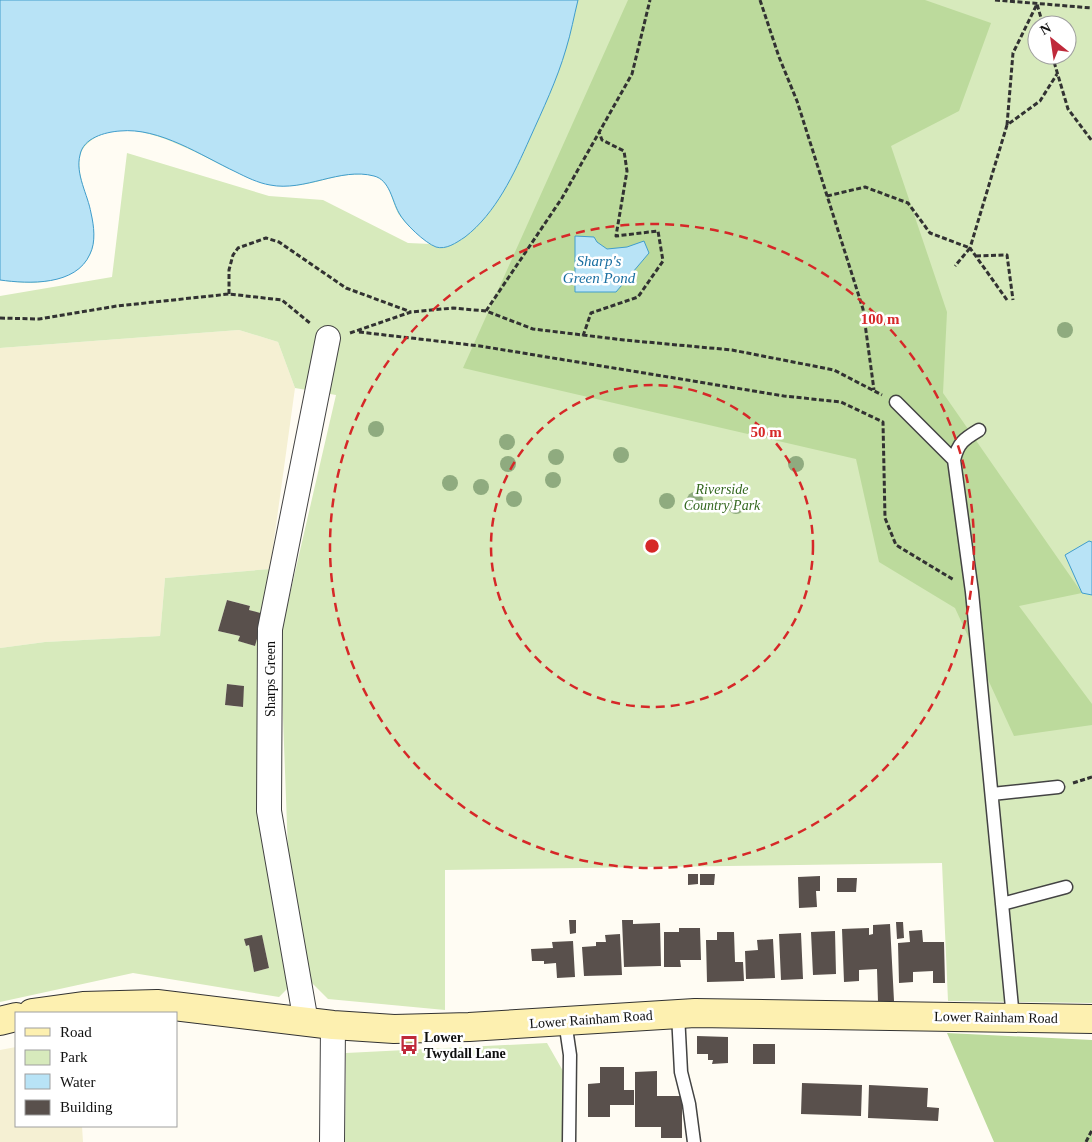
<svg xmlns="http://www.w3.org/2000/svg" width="1092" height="1142" font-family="'Times New Roman',serif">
	<rect width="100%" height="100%" fill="#fffcf3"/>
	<path fill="#f5f0d3" d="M239,330L278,342L295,388L270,569L165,578L160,636L45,642L0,648V348Z
		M16,1047V1126H82L83,1142H0V1050Z"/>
	<path fill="#d7eabc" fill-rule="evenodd" d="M0,0H1092V1003L948,1001L942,863L445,870V1010L328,999L310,981L289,879L280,637L336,395L295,388L278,342L239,330L0,348V296L112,277L127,153L269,196L323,200L408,243L431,244C420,237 408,227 400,216C391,204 392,181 374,176C347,169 319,184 292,186C279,186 268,184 255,180C211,166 131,103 87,144C57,172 129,243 70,274C48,285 24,284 0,280ZM1037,25H1067V55H1037Z
		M270,569L261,709L292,984L279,997L133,973L0,1002V648L45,642L160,636L165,578ZM227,600L250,606L249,610L263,614L255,646L239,641L240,636L218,631ZM227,684L244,686L242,707L225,705ZM262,936L269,968L254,972L249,945L246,946L245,939Z
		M547,1043L563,1071V1142H345L346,1053Z"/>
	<path fill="#bcda9c" d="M628,0H925L991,23L959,111L891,146L947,312L943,393L1082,593L1019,606L1092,704V725L1014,736L955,608L879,562L856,459L463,368Z
		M947,1033L1092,1040V1142H994Z"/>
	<path fill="#b8e3f6" stroke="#409dcc" d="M0,0H578C574,16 571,33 566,49C557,80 543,109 530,138C514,174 496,213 465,237C456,243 446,250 436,247C425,243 404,223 399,213C392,201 390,180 374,176C340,167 305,192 270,185C258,183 246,177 236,172C202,156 159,127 120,131C105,132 83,138 80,155C75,174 88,195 91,213C94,226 96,242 90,254C76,286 29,284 0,280Z
		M575,236L594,237L597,242L607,249L627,247L644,241L649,253L616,292H575Z
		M1089,541L1092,542V595L1082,593L1065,555Z"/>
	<path fill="#59504c" d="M227,600L250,606L249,610L264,614L255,646L238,641L240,636L218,631Z
		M227,684L244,686L243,707L225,705Z
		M688,874H698V884L688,885Z
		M700,874H715L714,885H700Z
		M820,876V891H816L817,907L799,908L798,877Z
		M837,878H857L856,892H837Z
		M569,920H576V933L570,934Z
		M622,920H633V924L660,923L661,966L624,967Z
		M896,922H903L904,938L897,939Z
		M890,924L894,1001L878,1002L877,969L859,970V981L844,982L842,929L869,928V935L873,934V925Z
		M679,928H700L701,960H680L681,967H664V932H679Z
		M922,930L923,942H944L945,983H933V971L913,972V982L899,983L898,943L910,942L909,931Z
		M835,931L836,974L813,975L811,932Z
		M717,932H734L735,962H743L744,981L707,982L706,940H717Z
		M801,933L803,979L781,980L779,934Z
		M620,934L622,975L584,976L582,947L596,946V942H606L605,935Z
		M262,935L269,968L254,972L249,945L246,946L244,939Z
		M773,939L775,978L746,979L745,951L758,950L757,940Z
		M573,941L575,977L557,978L556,963L544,964V961H532L531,949L553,948L552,942Z
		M697,1036L728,1037V1063L712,1064L713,1060H708V1054H697Z
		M753,1044H775V1064H753Z
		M600,1067H624V1090H634V1105H610V1117H588V1084L600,1083Z
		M657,1071V1096H682V1138H661V1127H635V1072Z
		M802,1083L862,1085L861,1116L801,1114Z
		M869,1085L928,1088L927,1107L939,1108L938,1121L868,1118Z"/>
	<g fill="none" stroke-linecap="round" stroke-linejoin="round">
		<g stroke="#434343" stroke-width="15">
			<path id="lane" d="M896,402L954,460
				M979,430C964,439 958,443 954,460L972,592L1013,1018
				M992,794L1058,787
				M1002,904L1066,887
				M678,1014L681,1072L689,1104L694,1142
				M565,1021L570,1055L569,1142"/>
		</g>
		<g stroke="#434343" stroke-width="26">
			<path id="street" d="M306,1022L269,811L270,629L328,338
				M332,1142L333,1025"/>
		</g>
		<g stroke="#323232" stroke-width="30">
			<path id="secondary" d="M32,1013L83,1006L157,1004L333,1025L394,1029L469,1027L695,1013L1092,1019
				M0,1021L16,1017"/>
		</g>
		<path stroke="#323232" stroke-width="3" stroke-dasharray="5 2.5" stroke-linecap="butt" d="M760,0L779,57L797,101L863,309L874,390
			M995,0L1092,8
			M1052,55L1068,109L1092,141
			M1007,125L1013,53L1037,4L1043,25
			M827,196L865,187L908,203L930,233L970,248L955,266
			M976,256L1007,255L1013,300
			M229,294V270L233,255L238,248L266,238L279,242L346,288L411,312
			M1007,300L970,248L1007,125L1040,101L1057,74
			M486,311L562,198L632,74L650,0
			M0,318L39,319L117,306L229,294L282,300L311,324
			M359,332L480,346L784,396L841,402L883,422L885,518L896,545L954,580
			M350,333L411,312L453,308L486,311L533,329L624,340L732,350L834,370L882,395
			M583,336L591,313L638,297L663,261L658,231L616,236L627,171L624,151L602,140L599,132
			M1073,783L1092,777
			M1086,1142L1092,1130"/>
		<use href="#lane" stroke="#fff" stroke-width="12"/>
		<use href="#street" stroke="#fff" stroke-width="24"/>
		<use href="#secondary" stroke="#fdf0b0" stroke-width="28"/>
	</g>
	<g fill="#8fab7f">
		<circle cx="1065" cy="330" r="8"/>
		<circle cx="376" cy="429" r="8"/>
		<circle cx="507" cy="442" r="8"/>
		<circle cx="621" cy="455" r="8"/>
		<circle cx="556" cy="457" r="8"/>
		<circle cx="508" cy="464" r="8"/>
		<circle cx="796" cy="464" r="8"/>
		<circle cx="553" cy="480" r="8"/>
		<circle cx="450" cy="483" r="8"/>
		<circle cx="481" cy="487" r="8"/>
		<circle cx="514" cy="499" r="8"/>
		<circle cx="695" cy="500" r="8"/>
		<circle cx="667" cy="501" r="8"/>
		<circle cx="736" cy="506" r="8"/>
	</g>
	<g fill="none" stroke="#d62828" stroke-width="2.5" stroke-dasharray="9 6">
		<circle cx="652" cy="546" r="161"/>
		<circle cx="652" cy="546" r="322"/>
	</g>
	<defs>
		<g id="bus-bare" transform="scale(1.5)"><path d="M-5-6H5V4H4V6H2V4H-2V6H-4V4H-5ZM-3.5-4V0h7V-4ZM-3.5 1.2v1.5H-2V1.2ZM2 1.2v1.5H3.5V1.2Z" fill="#bf293a" stroke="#fff" stroke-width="2.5" paint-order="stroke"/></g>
	</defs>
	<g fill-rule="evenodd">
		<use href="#bus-bare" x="409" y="1045"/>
	</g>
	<g text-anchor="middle" stroke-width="5" stroke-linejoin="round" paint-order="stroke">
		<g font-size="14" font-style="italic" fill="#346820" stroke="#fff">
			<text x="722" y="494">Riverside<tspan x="722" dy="16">Country Park</tspan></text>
		</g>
		<g font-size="14" fill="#101010" stroke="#fff">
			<text transform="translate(270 679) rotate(-90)" y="5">Sharps Green</text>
			<text transform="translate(996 1017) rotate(1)" y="5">Lower Rainham Road</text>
			<text transform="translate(591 1019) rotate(-4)" y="5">Lower Rainham Road</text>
		</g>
		<g font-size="14" font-weight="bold" fill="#101010" stroke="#fff" text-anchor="start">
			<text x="424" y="1042">Lower<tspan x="424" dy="16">Twydall Lane</tspan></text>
		</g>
		<g font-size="15" font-style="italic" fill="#1a6fa1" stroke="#fff">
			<text x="599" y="266">Sharp's<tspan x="599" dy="17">Green Pond</tspan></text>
		</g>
	</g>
	<circle cx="652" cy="546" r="8" fill="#d62828" stroke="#fff" stroke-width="2.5"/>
	<g font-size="15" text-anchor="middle" font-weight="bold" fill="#d62828" stroke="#fff" stroke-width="5" stroke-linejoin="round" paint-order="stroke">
		<text x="880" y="324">100 m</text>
		<text x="766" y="437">50 m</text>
	</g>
	<rect x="15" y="1012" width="162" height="115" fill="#ffffff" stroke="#9f9f9f"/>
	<rect x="25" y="1028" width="25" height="8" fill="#fdf0b0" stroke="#9f9f9f"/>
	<text x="60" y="1037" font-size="15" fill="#101010">Road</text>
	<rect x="25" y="1050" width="25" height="15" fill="#d7eabc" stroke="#9f9f9f"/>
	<text x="60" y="1062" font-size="15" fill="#101010">Park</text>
	<rect x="25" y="1074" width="25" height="15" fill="#b8e3f6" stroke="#9f9f9f"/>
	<text x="60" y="1087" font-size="15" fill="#101010">Water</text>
	<rect x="25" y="1100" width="25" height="15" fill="#59504c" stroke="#9f9f9f"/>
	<text x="60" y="1112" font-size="15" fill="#101010">Building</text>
	<g transform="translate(1052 40) rotate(330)"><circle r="24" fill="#ffffff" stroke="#9f9f9f"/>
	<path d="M0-4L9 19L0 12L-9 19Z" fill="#bf293a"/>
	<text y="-8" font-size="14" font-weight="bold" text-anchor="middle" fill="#101010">N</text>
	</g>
</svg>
